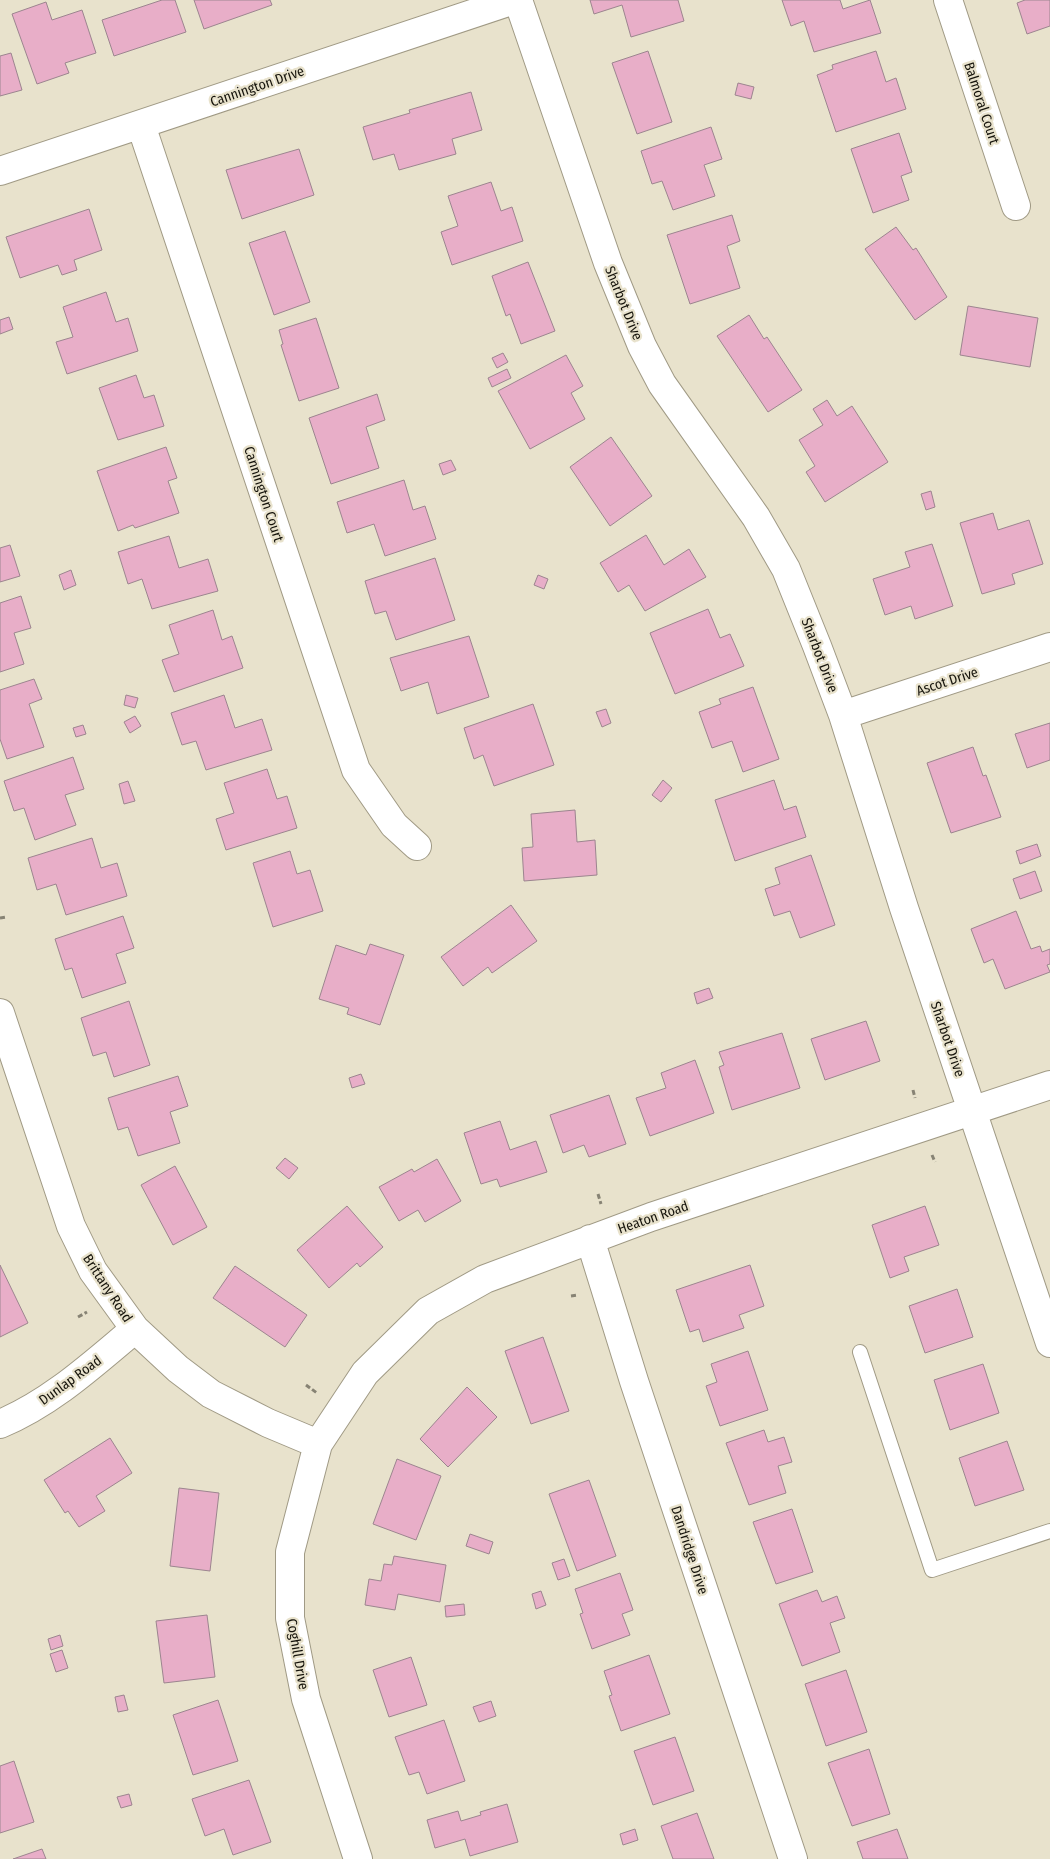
<svg xmlns="http://www.w3.org/2000/svg" width="1050" height="1859" font-family="'Fira Sans Condensed',sans-serif">
	<rect width="100%" height="100%" fill="#e8e2cc"/>
	<path fill="#e8aec8" stroke="#9c858f" d="M162,0H175L186,32L114,56L102,20Z
		M194,0H270L272,5L204,29Z
		M590,0H678L684,21L631,37L622,5L594,14Z
		M782,0H840L843,9L870,0L881,33L814,52L804,21L791,26Z
		M1025,0H1050V26L1027,34L1017,3Z
		M46,2L52,20L82,10L96,53L65,63L69,73L37,84L12,14Z
		M648,51L672,122L637,134L612,63Z
		M876,51L886,82L896,78L906,109L836,132L817,75L833,69L832,65Z
		M11,53L22,90L0,96V56Z
		M738,83L754,87L751,99L735,95Z
		M471,92L482,130L452,139L456,154L399,170L394,154L373,160L363,127L410,113L409,110Z
		M711,127L722,159L704,165L715,196L673,210L662,181L652,184L641,151Z
		M899,133L912,172L901,176L909,200L873,213L851,149Z
		M299,149L314,195L242,219L226,170Z
		M491,182L501,211L512,207L523,241L452,265L441,232L458,226L448,196Z
		M89,209L102,250L74,260L77,270L62,275L58,265L20,278L6,237Z
		M732,215L740,241L727,246L740,288L690,304L667,235Z
		M896,227L913,250L916,248L947,297L915,320L865,249Z
		M285,231L310,302L274,315L249,243Z
		M528,262L555,331L521,344L510,314L506,316L492,276Z
		M106,292L116,322L128,318L138,351L67,374L56,342L73,337L63,307Z
		M968,306L1038,318L1030,367L960,355Z
		M749,315L764,339L767,337L802,390L768,412L717,336Z
		M9,317L13,329L0,334V320Z
		M316,318L339,388L299,401L281,345L283,344L279,330Z
		M503,353L508,362L497,368L492,358Z
		M566,355L583,386L571,393L585,419L530,449L498,391Z
		M507,369L511,378L492,387L488,378Z
		M136,375L144,398L154,395L164,426L118,440L99,388Z
		M377,394L385,420L366,427L379,468L331,484L309,418Z
		M827,400L837,416L852,406L888,462L825,502L806,472L815,466L799,440L823,425L813,409Z
		M611,437L652,496L610,526L570,467Z
		M166,447L177,478L168,481L179,513L135,528L133,525L118,531L97,471Z
		M451,460L456,470L443,475L439,464Z
		M404,480L413,510L425,506L436,539L385,556L374,524L347,533L337,502Z
		M931,491L935,507L926,510L921,494Z
		M993,513L998,530L1029,520L1043,564L1012,574L1015,584L982,594L960,523Z
		M646,535L664,565L689,549L706,577L645,611L629,585L618,592L600,563Z
		M169,536L179,568L208,559L218,591L152,609L142,579L128,584L118,552Z
		M932,544L953,606L915,619L911,606L885,615L873,579L910,567L905,552Z
		M10,545L20,576L0,582V548Z
		M435,558L455,620L396,640L386,611L375,614L365,581Z
		M71,570L76,585L64,590L59,575Z
		M538,575L548,579L544,589L534,585Z
		M21,596L31,628L14,633L24,664L0,672V603Z
		M708,609L720,638L730,634L744,666L675,694L650,633Z
		M213,610L222,640L232,636L243,668L174,692L162,660L179,654L169,625Z
		M469,636L489,697L437,714L428,682L401,691L390,658Z
		M34,679L42,699L29,704L44,747L7,759L0,739V690Z
		M753,687L779,759L743,772L732,741L712,748L699,712L721,704L719,699Z
		M126,695L138,698L135,708L124,705Z
		M224,695L235,728L262,719L272,750L206,770L196,741L182,745L171,713Z
		M533,704L554,765L494,786L483,755L474,759L464,728Z
		M606,709L611,723L602,727L596,712Z
		M135,716L141,726L130,733L124,722Z
		M1050,723V760L1027,768L1015,734Z
		M83,725L86,734L76,737L73,728Z
		M973,747L983,776L986,775L1001,817L951,833L927,763Z
		M73,757L84,789L65,795L76,825L35,840L24,808L14,811L4,781Z
		M267,769L277,799L287,796L297,828L226,850L216,819L234,813L224,783Z
		M663,780L672,788L661,802L652,795Z
		M774,780L784,810L796,806L806,837L735,861L715,800Z
		M128,781L135,801L124,804L119,784Z
		M575,810L577,842L595,840L597,875L524,881L522,848L533,847L531,814Z
		M92,838L101,868L117,863L127,896L66,915L56,884L37,890L28,858Z
		M1037,844L1041,856L1020,864L1016,851Z
		M290,851L297,874L310,870L323,911L273,927L253,863Z
		M811,855L835,925L800,938L790,911L774,916L765,889L780,884L775,868Z
		M1035,871L1042,891L1020,899L1013,879Z
		M511,905L537,941L492,973L488,967L463,986L441,957Z
		M1016,911L1031,949L1040,946L1042,952L1050,949V964L1047,965L1050,972L1005,989L993,959L984,963L971,929Z
		M123,916L134,948L116,954L126,983L82,998L72,968L65,970L55,939Z
		M370,944L404,955L380,1025L347,1014L349,1008L319,999L336,945L366,955Z
		M709,988L713,998L697,1004L694,993Z
		M129,1001L150,1065L114,1077L106,1052L93,1056L81,1018Z
		M866,1021L880,1061L825,1080L811,1039Z
		M782,1033L800,1088L732,1110L719,1067L724,1065L719,1052Z
		M695,1060L714,1113L650,1136L636,1098L666,1088L661,1073Z
		M361,1074L365,1084L352,1088L349,1078Z
		M178,1076L188,1106L170,1112L180,1143L138,1156L128,1127L118,1130L108,1098Z
		M609,1095L626,1144L589,1157L584,1145L563,1153L550,1115Z
		M500,1121L510,1150L536,1141L547,1172L500,1187L497,1179L481,1184L464,1133Z
		M285,1158L298,1168L289,1179L276,1168Z
		M437,1159L461,1201L425,1222L418,1210L399,1221L379,1187L412,1169L414,1172Z
		M175,1166L207,1227L173,1245L141,1185Z
		M347,1206L383,1247L360,1267L357,1263L329,1288L297,1250Z
		M925,1206L939,1245L904,1257L909,1271L890,1278L872,1225Z
		M0,1265L28,1323L0,1337Z
		M750,1265L764,1306L739,1315L744,1328L703,1342L699,1329L690,1332L676,1290Z
		M235,1266L307,1315L285,1347L213,1298Z
		M957,1289L973,1337L925,1353L909,1306Z
		M543,1337L569,1411L531,1424L505,1351Z
		M748,1351L768,1410L720,1426L706,1386L717,1382L711,1364Z
		M983,1364L999,1413L950,1430L934,1380Z
		M467,1387L497,1417L448,1467L420,1439Z
		M764,1430L768,1442L784,1437L792,1462L778,1466L786,1493L749,1505L726,1443Z
		M110,1438L132,1473L96,1496L105,1511L79,1527L68,1511L65,1513L44,1480Z
		M1007,1441L1024,1490L975,1506L959,1458Z
		M397,1459L441,1476L416,1540L373,1524Z
		M589,1480L616,1556L577,1571L549,1494Z
		M179,1488L219,1493L210,1571L170,1566Z
		M792,1509L813,1572L776,1584L753,1522Z
		M470,1534L493,1542L489,1554L466,1546Z
		M394,1556L446,1565L440,1602L398,1594L395,1610L365,1605L369,1579L381,1581L384,1564L392,1565Z
		M564,1559L570,1576L558,1580L552,1563Z
		M620,1573L633,1610L622,1614L630,1635L592,1649L580,1614L583,1613L575,1589Z
		M817,1590L822,1602L837,1596L845,1618L830,1623L840,1652L802,1666L779,1604Z
		M541,1591L546,1605L536,1609L532,1594Z
		M464,1604L465,1615L446,1617L445,1606Z
		M207,1615L215,1677L164,1683L156,1621Z
		M60,1635L63,1646L51,1650L48,1639Z
		M62,1650L68,1668L56,1672L50,1654Z
		M649,1655L670,1714L621,1731L609,1696L612,1695L604,1671Z
		M411,1657L427,1705L389,1717L373,1670Z
		M846,1670L867,1732L826,1746L805,1684Z
		M124,1695L128,1710L118,1712L115,1697Z
		M218,1700L238,1761L193,1775L173,1715Z
		M491,1701L496,1716L479,1722L473,1707Z
		M444,1720L465,1781L427,1794L419,1772L409,1775L395,1737Z
		M675,1737L694,1791L653,1805L634,1751Z
		M869,1749L890,1814L852,1826L828,1763Z
		M14,1761L34,1822L0,1833V1766Z
		M249,1780L271,1842L233,1855L224,1829L205,1836L192,1799Z
		M129,1794L132,1805L121,1808L117,1797Z
		M507,1804L518,1842L470,1856L465,1839L435,1848L427,1820L458,1811L461,1821L481,1815L480,1812Z
		M697,1813L714,1859H673L661,1826Z
		M635,1829L638,1840L623,1845L620,1834Z
		M897,1829L908,1859H863L857,1842Z
		M42,1849L46,1859H13Z"/>
	<g fill="none" stroke-linecap="round" stroke-linejoin="round">
		<g stroke="#a09a85" stroke-width="16">
			<path id="lane" d="M860,1352L932,1570L1050,1531"/>
		</g>
		<g stroke="#a09a85" stroke-width="30">
			<path id="street" d="M518,0L608,263L642,346L662,384L756,517L786,569L817,646L843,715L904,908L1050,1343
				M948,0L1016,206
				M141,125L356,770L394,825L417,846
				M0,171L514,0
				M843,715L1050,647
				M0,1013L71,1226L93,1271L135,1329L178,1369L211,1394L268,1423L318,1444
				M590,1239L634,1381L793,1859
				M0,1424C51,1403 93,1364 135,1329
				M358,1859L306,1699L290,1618V1552L318,1444L365,1373L428,1311L485,1279L651,1217L1050,1085"/>
		</g>
		<path stroke="#878374" stroke-width="3" stroke-dasharray="5 2.5" stroke-linecap="butt" d="M0,918L6,917
			M913,1090L915,1098
			M932,1155L935,1162
			M598,1194L601,1204
			M571,1296L578,1295
			M78,1317L87,1312
			M306,1385L317,1393"/>
		<use href="#lane" stroke="#fff" stroke-width="14"/>
		<use href="#street" stroke="#fff" stroke-width="28"/>
	</g>
	<g text-anchor="middle" stroke-width="4.5" stroke-linejoin="round" paint-order="stroke">
		<g font-size="14" fill="#15130b" stroke="#e8e2cc">
			<text transform="translate(257 86) rotate(-19)" y="5">Cannington Drive</text>
			<text transform="translate(982 103) rotate(72)" y="5">Balmoral Court</text>
			<text transform="translate(624 303) rotate(68)" y="5">Sharbot Drive</text>
			<text transform="translate(264 494) rotate(72)" y="5">Cannington Court</text>
			<text transform="translate(820 655) rotate(69)" y="5">Sharbot Drive</text>
			<text transform="translate(947 681) rotate(-18)" y="5">Ascot Drive</text>
			<text transform="translate(948 1039) rotate(71)" y="5">Sharbot Drive</text>
			<text transform="translate(653 1217) rotate(-19)" y="5">Heaton Road</text>
			<text transform="translate(108 1288) rotate(57)" y="5">Brittany Road</text>
			<text transform="translate(70 1380) rotate(-36)" y="5">Dunlap Road</text>
			<text transform="translate(690 1550) rotate(72)" y="5">Dandridge Drive</text>
			<text transform="translate(298 1654) rotate(80)" y="5">Coghill Drive</text>
		</g>
	</g>
</svg>
